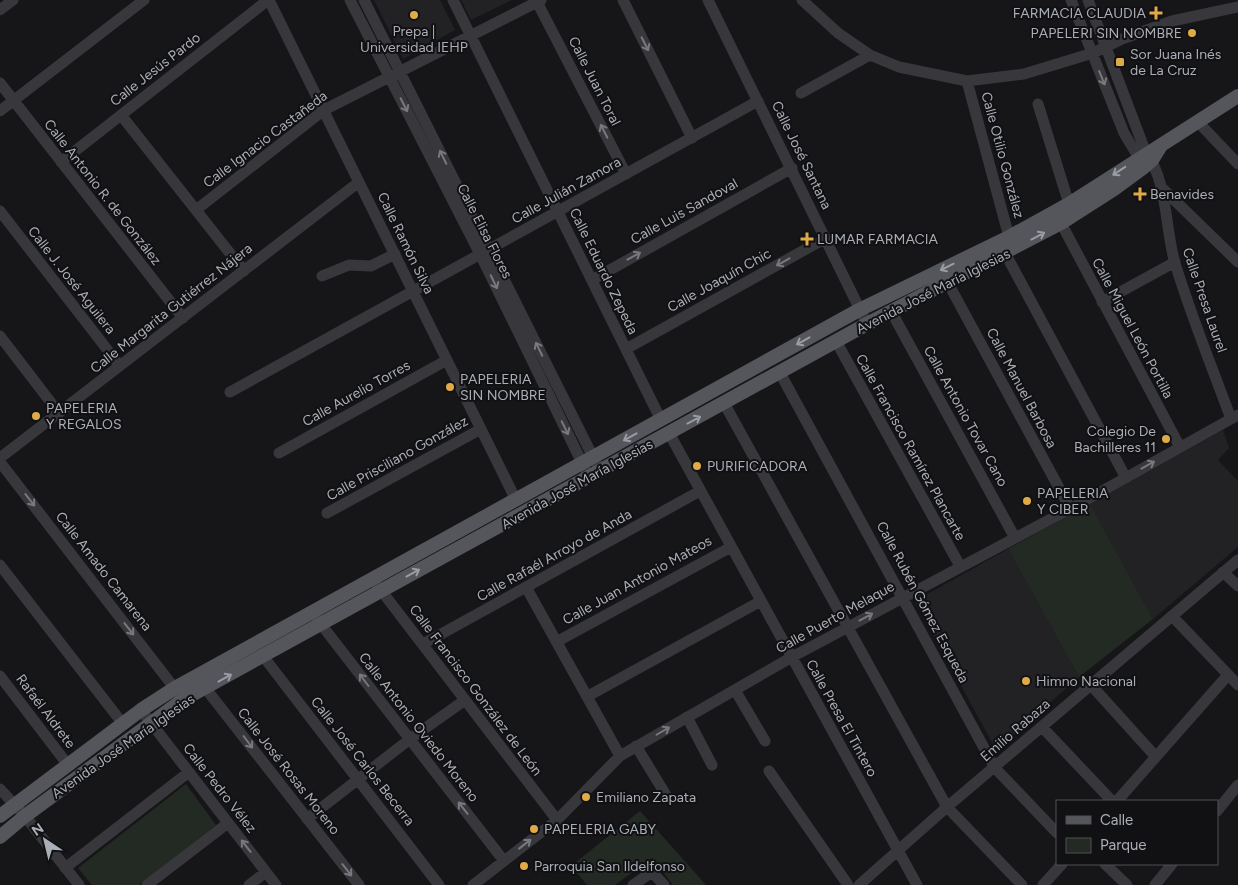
<svg xmlns="http://www.w3.org/2000/svg" width="1238" height="885" font-family="Figtree,sans-serif">
	<rect width="100%" height="100%" fill="#161618"/>
	<path fill="#222225" d="M374,0H440L455,30L403,59Z
		M461,0H512L471,20Z
		M1223,430L1229,448L1218,460L1238,481V547L1153,619L1090,504Z
		M1008,549L1079,677L996,750L915,601Z"/>
	<path fill="#232a24" d="M1090,504L1153,619L1079,677L1008,549Z
		M186,784L216,825L139,885H92L78,868Z
		M640,811L706,885H673L652,858L615,885H587L571,866Z"/>
	<g fill="none" stroke-linecap="round" stroke-linejoin="round">
		<path stroke="#38383c" stroke-width="11" d="M269,0L516,500
			M350,0L480,254L589,477
			M364,0L600,471
			M453,0L661,420
			M623,0L692,138
			M708,0L867,324
			M802,0L838,33L870,55L899,67L967,81L1024,74L1093,53L1122,39L1172,21L1238,7
			M1071,0L1124,133L1143,165
			M1088,0L1146,153C1168,181 1165,230 1175,263C1191,316 1212,367 1231,419
			M537,2L626,174
			M0,10L13,0
			M967,81L1009,237
			M0,83L183,318
			M801,93L870,55
			M1038,104L1069,204
			M0,111L144,0
			M121,115L244,271
			M1198,122L1238,164
			M61,162L268,0
			M1162,188L1238,262
			M196,210L324,110L541,0
			M0,211L120,366
			M1061,223L1180,447
			M1005,253L1126,478
			M322,276L349,265L371,266L395,254
			M592,280L792,168
			M948,283L1070,508
			M1102,302L1175,262
			M891,311L1014,536
			M0,336L59,413
			M836,341L960,566
			M626,349L826,238
			M780,373L995,768L1057,833
			M230,392L758,101
			M724,403L947,807L1022,885
			M669,433L917,885
			M279,453L447,360
			M0,458L359,182
			M0,462L179,694
			M327,513L481,429
			M0,565L123,724
			M1223,572L1238,586
			M377,585L557,820
			M526,587L620,756
			M1172,616L1238,685
			M317,619L504,861
			M558,641L731,547
			M423,644L700,491
			M263,656L439,885
			M0,676L68,765
			M196,676L359,885
			M1091,685L1156,757
			M735,690L765,741
			M588,696L761,601
			M141,710L276,885
			M687,717L712,765
			M1042,727L1112,801
			M636,746L666,795
			M769,771L848,885
			M0,789L25,816L79,885
			M1117,801L1228,675
			M1217,811L1238,785
			M307,819L410,739L465,700
			M1105,864L1127,885
			M65,868L189,772
			M147,885L228,823
			M249,885L266,872
			M473,885L557,820L620,756L792,657L1079,504L1238,415
			M633,885L652,872L664,885
			M859,885L947,807L1238,560
			M1043,885L1062,864
			M1155,885L1172,864"/>
		<path stroke="#54565b" stroke-width="14" d="M0,816L141,710L175,688L859,310L1009,237L1069,204L1238,96
			M0,837L25,816L184,699L867,324L1061,223L1114,189L1144,167L1152,160L1160,147"/>
	</g>
	<defs><path id="oneway-shaft" d="M-6 0H5M1.5-3L5.5 0L1.5 3" fill="none" stroke-width="1.6" stroke-linecap="round" stroke-linejoin="round" transform="scale(1.25)"/></defs>
	<g stroke="#77797f">
		<use href="#oneway-shaft" transform="translate(645 44) rotate(63)"/>
		<use href="#oneway-shaft" transform="translate(1102 78) rotate(68)"/>
		<use href="#oneway-shaft" transform="translate(404 105) rotate(63)"/>
		<use href="#oneway-shaft" transform="translate(604 131) rotate(-117)"/>
		<use href="#oneway-shaft" transform="translate(443 157) rotate(-116)"/>
		<use href="#oneway-shaft" transform="translate(634 256) rotate(-29)"/>
		<use href="#oneway-shaft" transform="translate(783 262) rotate(151)"/>
		<use href="#oneway-shaft" transform="translate(494 282) rotate(64)"/>
		<use href="#oneway-shaft" transform="translate(539 349) rotate(-116)"/>
		<use href="#oneway-shaft" transform="translate(565 428) rotate(64)"/>
		<use href="#oneway-shaft" transform="translate(1148 465) rotate(-29)"/>
		<use href="#oneway-shaft" transform="translate(30 500) rotate(52)"/>
		<use href="#oneway-shaft" transform="translate(866 617) rotate(-28)"/>
		<use href="#oneway-shaft" transform="translate(129 629) rotate(52)"/>
		<use href="#oneway-shaft" transform="translate(364 680) rotate(-127)"/>
		<use href="#oneway-shaft" transform="translate(663 731) rotate(-30)"/>
		<use href="#oneway-shaft" transform="translate(248 742) rotate(53)"/>
		<use href="#oneway-shaft" transform="translate(463 808) rotate(-128)"/>
		<use href="#oneway-shaft" transform="translate(525 844) rotate(-38)"/>
		<use href="#oneway-shaft" transform="translate(246 846) rotate(-128)"/>
		<use href="#oneway-shaft" transform="translate(347 870) rotate(52)"/>
	</g>
	<g stroke="#999ca4">
		<use href="#oneway-shaft" transform="translate(1119 171) rotate(147)"/>
		<use href="#oneway-shaft" transform="translate(1038 236) rotate(-28)"/>
		<use href="#oneway-shaft" transform="translate(947 267) rotate(154)"/>
		<use href="#oneway-shaft" transform="translate(803 341) rotate(151)"/>
		<use href="#oneway-shaft" transform="translate(694 420) rotate(-28)"/>
		<use href="#oneway-shaft" transform="translate(630 437) rotate(151)"/>
		<use href="#oneway-shaft" transform="translate(413 573) rotate(-29)"/>
		<use href="#oneway-shaft" transform="translate(225 678) rotate(-29)"/>
	</g>
	<g fill="#dfab48" stroke="#111113" stroke-width="2">
		<path d="M1153.5 5.5h5v5h5v5h-5v5h-5v-5h-5v-5h5z"/>
		<circle cx="414" cy="15" r="5"/>
		<circle cx="1192" cy="33" r="5"/>
		<rect x="1115" y="57" width="10" height="10" rx="2.5"/>
		<path d="M1137.5 186.5h5v5h5v5h-5v5h-5v-5h-5v-5h5z"/>
		<path d="M804.5 231.5h5v5h5v5h-5v5h-5v-5h-5v-5h5z"/>
		<circle cx="450" cy="387" r="5"/>
		<circle cx="36" cy="416" r="5"/>
		<circle cx="1166" cy="439" r="5"/>
		<circle cx="697" cy="466" r="5"/>
		<circle cx="1027" cy="501" r="5"/>
		<circle cx="1026" cy="681" r="5"/>
		<circle cx="586" cy="797" r="5"/>
		<circle cx="534" cy="829" r="5"/>
		<circle cx="524" cy="866" r="5"/>
	</g>
	<g text-anchor="middle" stroke-width="4" stroke-linejoin="round" paint-order="stroke">
		<g font-size="14" fill="#aaaeb6" stroke="#111113" text-anchor="start">
			<text x="1146" y="18" text-anchor="end">FARMACIA CLAUDIA</text>
			<text x="414" y="36" text-anchor="middle">Prepa |<tspan x="414" dy="16">Universidad IEHP</tspan></text>
			<text x="1182" y="38" text-anchor="end">PAPELERI SIN NOMBRE</text>
			<text x="1130" y="59">Sor Juana Inés<tspan x="1130" dy="16">de La Cruz</tspan></text>
			<text x="1150" y="199">Benavides</text>
			<text x="817" y="244">LUMAR FARMACIA</text>
			<text x="460" y="384">PAPELERIA<tspan x="460" dy="16">SIN NOMBRE</tspan></text>
			<text x="46" y="413">PAPELERIA<tspan x="46" dy="16">Y REGALOS</tspan></text>
			<text x="1156" y="436" text-anchor="end">Colegio De<tspan x="1156" dy="16">Bachilleres 11</tspan></text>
			<text x="707" y="471">PURIFICADORA</text>
			<text x="1037" y="498">PAPELERIA<tspan x="1037" dy="16">Y CIBER</tspan></text>
			<text x="1036" y="686">Himno Nacional</text>
			<text x="596" y="802">Emiliano Zapata</text>
			<text x="544" y="834">PAPELERIA GABY</text>
			<text x="534" y="871">Parroquia San Ildelfonso</text>
		</g>
		<g font-size="14" fill="#aaaeb6" stroke="#111113">
			<text transform="translate(155 69) rotate(-38)" y="5">Calle Jesús Pardo</text>
			<text transform="translate(595 81) rotate(63)" y="5">Calle Juan Toral</text>
			<text transform="translate(265 139) rotate(-37)" y="5">Calle Ignacio Castañeda</text>
			<text transform="translate(802 155) rotate(64)" y="5">Calle José Santana</text>
			<text transform="translate(1003 155) rotate(75)" y="5">Calle Otilio González</text>
			<text transform="translate(566 190) rotate(-29)" y="5">Calle Julián Zamora</text>
			<text transform="translate(103 192) rotate(52)" y="5">Calle Antonio R. de González</text>
			<text transform="translate(684 211) rotate(-29)" y="5">Calle Luis Sandoval</text>
			<text transform="translate(485 231) rotate(63)" y="5">Calle Elisa Flores</text>
			<text transform="translate(406 243) rotate(64)" y="5">Calle Ramón Silva</text>
			<text transform="translate(604 271) rotate(64)" y="5">Calle Eduardo Zepeda</text>
			<text transform="translate(72 280) rotate(52)" y="5">Calle J. José Aguilera</text>
			<text transform="translate(719 280) rotate(-29)" y="5">Calle Joaquín Chic</text>
			<text transform="translate(933 291) rotate(-27)" y="5">Avenida José María Iglesias</text>
			<text transform="translate(1205 300) rotate(71)" y="5">Calle Presa Laurel</text>
			<text transform="translate(171 308) rotate(-38)" y="5">Calle Margarita Gutiérrez Nájera</text>
			<text transform="translate(1133 328) rotate(62)" y="5">Calle Miguel León Portilla</text>
			<text transform="translate(1022 388) rotate(62)" y="5">Calle Manuel Barbosa</text>
			<text transform="translate(356 393) rotate(-29)" y="5">Calle Aurelio Torres</text>
			<text transform="translate(966 416) rotate(61)" y="5">Calle Antonio Tovar Cano</text>
			<text transform="translate(911 447) rotate(61)" y="5">Calle Francisco Ramírez Plancarte</text>
			<text transform="translate(397 458) rotate(-29)" y="5">Calle Prisciliano González</text>
			<text transform="translate(577 484) rotate(-29)" y="5">Avenida José María Iglesias</text>
			<text transform="translate(554 555) rotate(-29)" y="5">Calle Rafaél Arroyo de Anda</text>
			<text transform="translate(104 571) rotate(52)" y="5">Calle Amado Camarena</text>
			<text transform="translate(637 580) rotate(-29)" y="5">Calle Juan Antonio Mateos</text>
			<text transform="translate(923 602) rotate(62)" y="5">Calle Rubén Gómez Esqueda</text>
			<text transform="translate(835 617) rotate(-29)" y="5">Calle Puerto Melaque</text>
			<text transform="translate(476 690) rotate(53)" y="5">Calle Francisco González de León</text>
			<text transform="translate(46 711) rotate(53)" y="5">Rafaél Aldrete</text>
			<text transform="translate(842 718) rotate(61)" y="5">Calle Presa El Tintero</text>
			<text transform="translate(419 727) rotate(52)" y="5">Calle Antonio Oviedo Moreno</text>
			<text transform="translate(1015 730) rotate(-41)" y="5">Emilio Rabaza</text>
			<text transform="translate(123 746) rotate(-35)" y="5">Avenida José María Iglesias</text>
			<text transform="translate(363 761) rotate(52)" y="5">Calle José Carlos Becerra</text>
			<text transform="translate(289 771) rotate(52)" y="5">Calle José Rosas Moreno</text>
			<text transform="translate(220 788) rotate(52)" y="5">Calle Pedro Vélez</text>
		</g>
	</g>
	<rect x="1056" y="800" width="162" height="65" fill="#111113" stroke="#4e5054"/>
	<rect x="1066" y="816" width="25" height="8" fill="#54565b" stroke="#4e5054"/>
	<text x="1100" y="825" font-size="15" fill="#aaaeb6">Calle</text>
	<rect x="1066" y="838" width="25" height="15" fill="#232a24" stroke="#4e5054"/>
	<text x="1100" y="850" font-size="15" fill="#aaaeb6">Parque</text>
	<g transform="translate(45 840) rotate(325)" stroke="#111113" stroke-width="4" paint-order="stroke">
	<path d="M0-4L9 19L0 12L-9 19Z" fill="#aaaeb6"/>
	<text y="-8" font-size="14" font-weight="bold" text-anchor="middle" fill="#aaaeb6">N</text>
	</g>
</svg>
